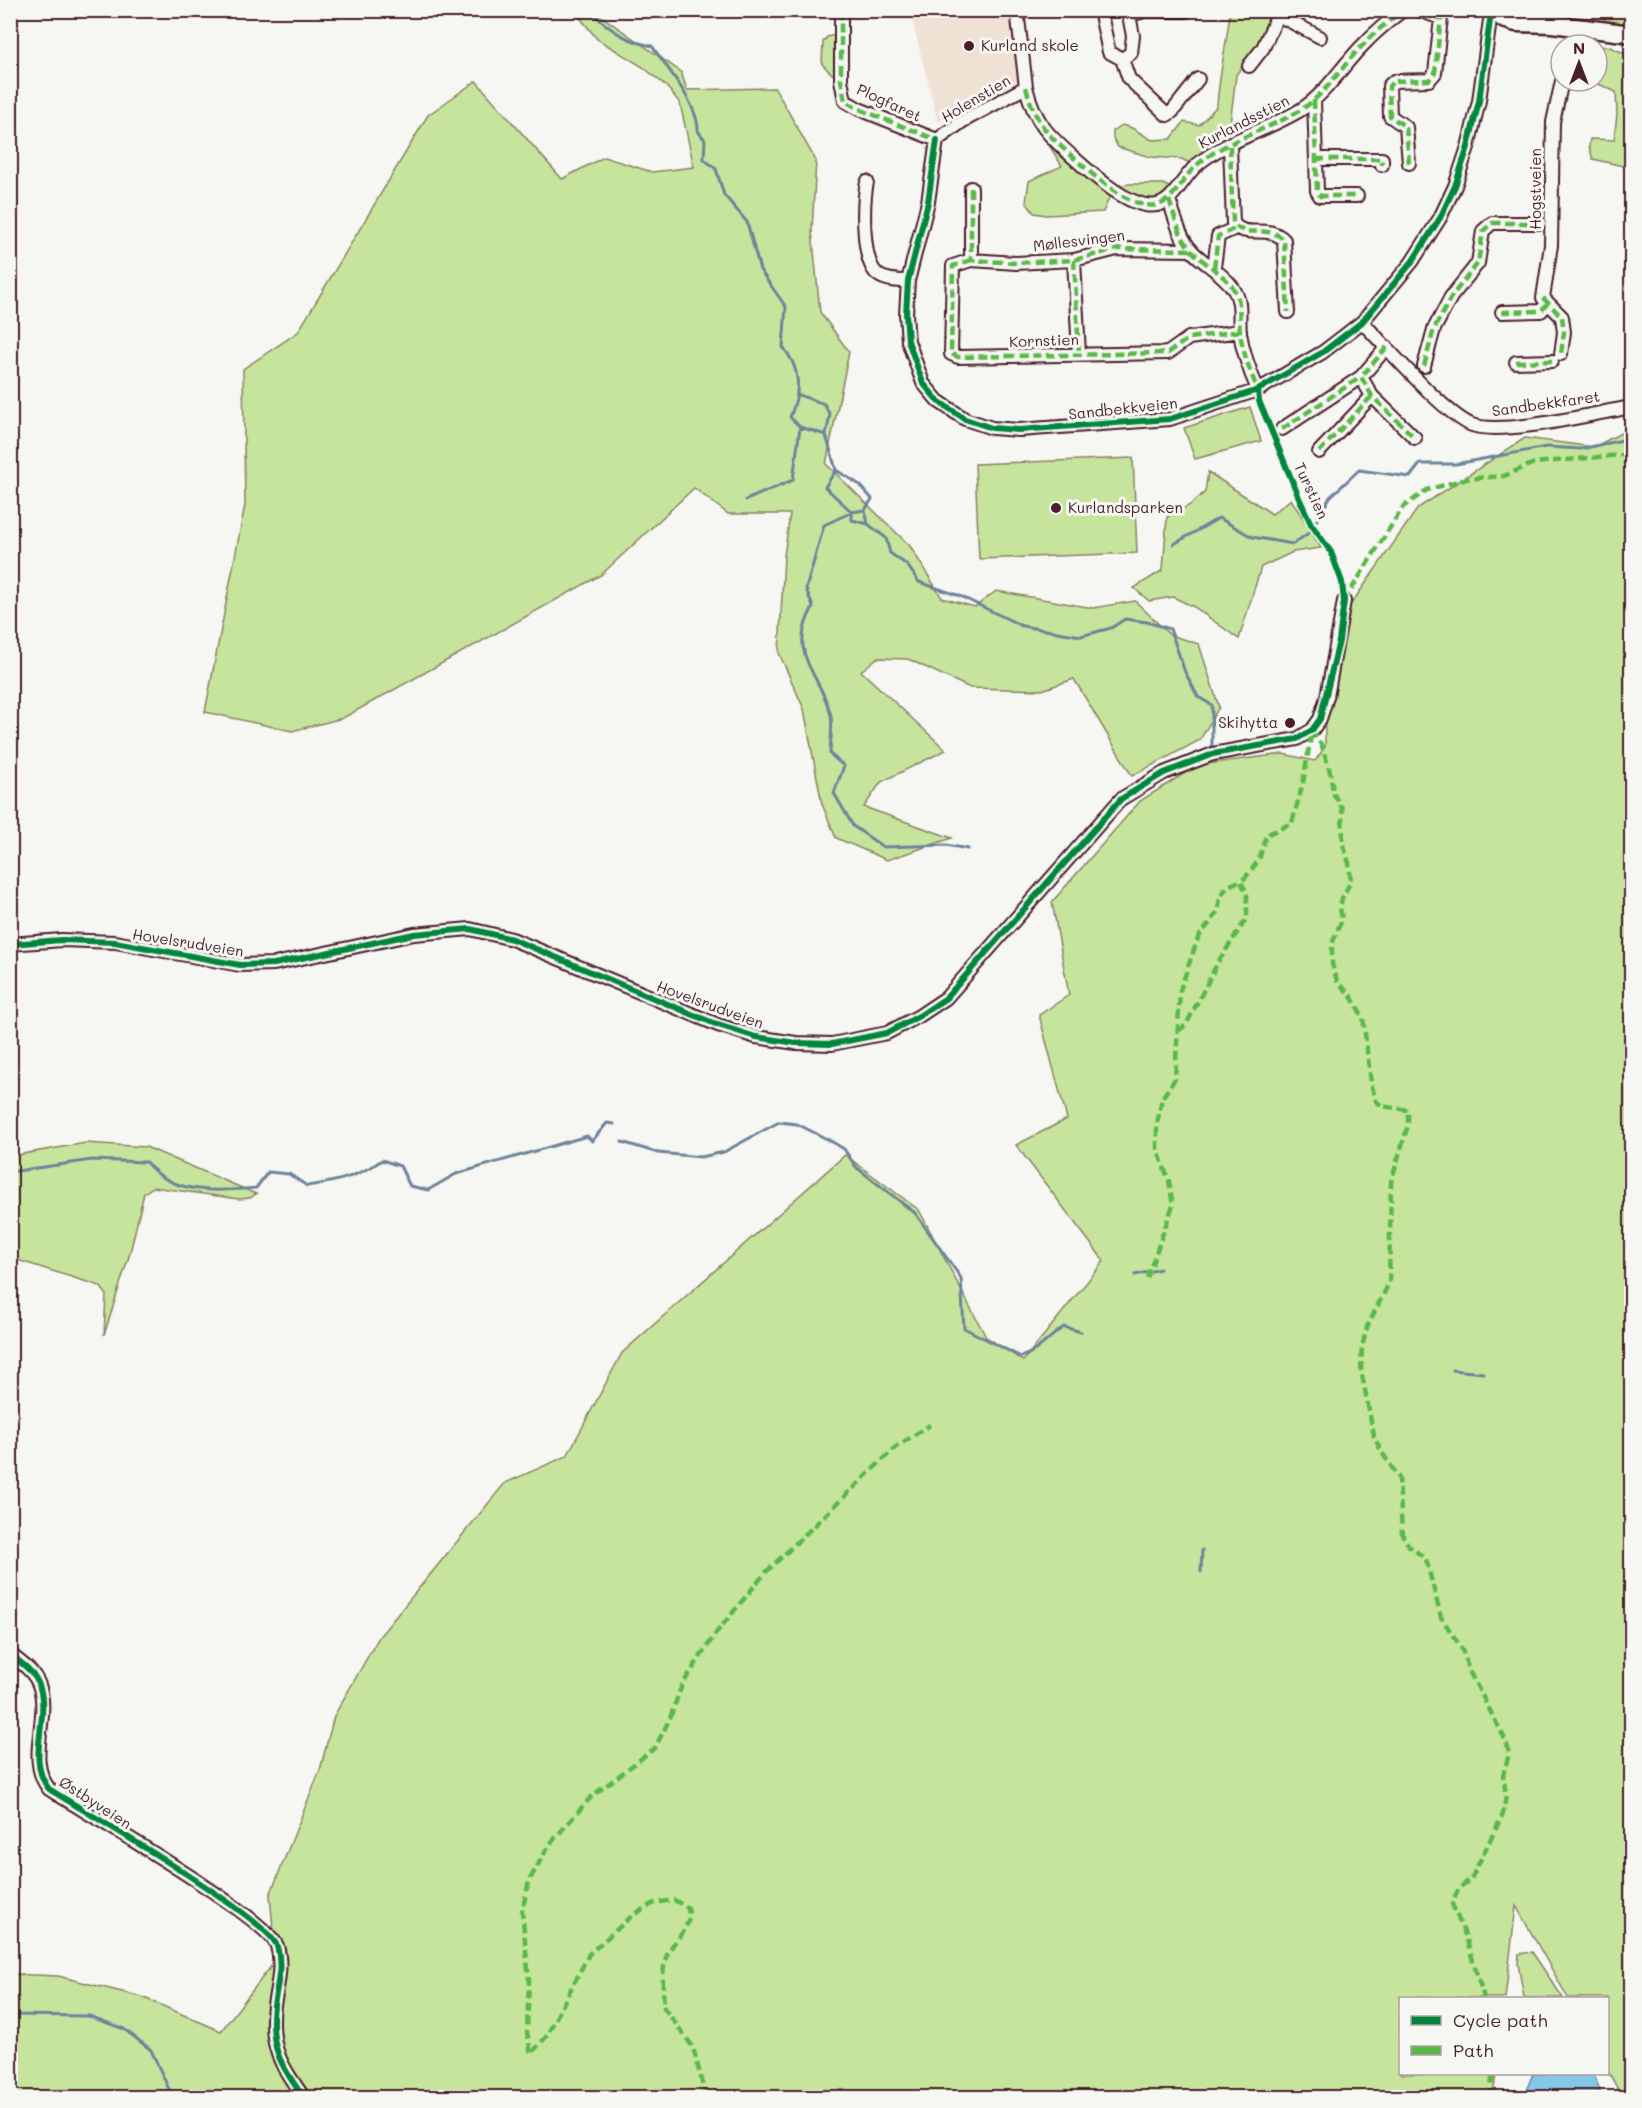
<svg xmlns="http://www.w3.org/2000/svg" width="1642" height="2108" font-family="Mali,sans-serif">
	<rect width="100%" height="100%" fill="#f6f6f2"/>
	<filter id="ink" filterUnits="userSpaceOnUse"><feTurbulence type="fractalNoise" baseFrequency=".0167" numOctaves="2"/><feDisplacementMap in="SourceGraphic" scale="12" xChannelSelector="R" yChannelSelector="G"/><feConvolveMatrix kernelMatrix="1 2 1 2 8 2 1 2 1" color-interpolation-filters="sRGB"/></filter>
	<g filter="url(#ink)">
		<path fill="#efe1d4" d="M910,11H1014L1024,82L938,122Z"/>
		<path fill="#c6e49c" stroke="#888264" stroke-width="1.5" d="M574,10L594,11L681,72L687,90L775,88L816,161L812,231L820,312L849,352L826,464L910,546L942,598L975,607L996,591L1093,608L1135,601L1170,635L1199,644L1219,707L1200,740L1132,776L1074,679L1042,690L970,688L908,659L877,658L861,671L946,750L881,782L864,807L952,838L887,860L836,838L822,804L804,709L779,653L784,556L790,514H728L694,488L601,575L343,718L292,731L205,712L245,505L243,369L298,332L428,115L476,81L562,179L604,157L652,172L694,167L680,103L666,86L643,67L597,39Z
			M1230,11H1272L1256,46L1236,75L1228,140L1195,166L1182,159L1150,157L1118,147L1113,138V131L1122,125L1132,128L1152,140L1171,139L1184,122L1199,125L1217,106C1219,74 1227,43 1230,11Z
			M1601,11H1631V27L1605,21Z
			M835,35L838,37L837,73L832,74L822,64L823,42L827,37Z
			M1597,46L1610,47L1631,56V171L1623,166L1593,159L1589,147L1590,139L1614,140L1617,114L1616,92L1592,81H1597Z
			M1053,140L1078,170L1111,194L1103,212L1046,215L1034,213L1026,202L1029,181L1062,166L1047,142Z
			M1129,184H1163L1173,189L1160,202L1143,201L1117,189L1120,185Z
			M1250,407L1261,441L1195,459L1184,428Z
			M1631,431V2097H1622L1608,2071V1998H1568L1516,1906L1505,1998H1400V2074H1496L1493,2097L11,2098V1974L58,1976L142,1997L221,2031L276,1960L270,1895L320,1770L334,1716L379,1637L505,1483L567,1456L622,1353L845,1155L919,1210L986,1337L1023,1361L1104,1261L1016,1145L1067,1119L1039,1015L1069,995L1052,902L1140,801L1198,765L1283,754L1315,761L1325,747V721L1349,607L1418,508L1525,438L1594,447L1623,432Z
			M1133,458L1137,553L979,559L975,464Z
			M1208,472L1272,514L1291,499L1321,548L1293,552L1261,567L1239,639L1194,607L1173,597L1149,601L1134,588L1163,570L1167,517L1190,505L1205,492Z
			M86,1143L146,1147L256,1194L250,1198L239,1199L153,1187L144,1193L130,1253L104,1335L106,1294L100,1286L11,1258V1156Z
			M1532,1952L1563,1998H1524L1518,1963L1519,1954Z"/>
		<path fill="#85c7e6" stroke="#6d849b" stroke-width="1.5" d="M1533,2074H1594L1602,2097H1523Z"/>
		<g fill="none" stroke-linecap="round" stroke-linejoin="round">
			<path stroke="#6d849b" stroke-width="3" d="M589,10C609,29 625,41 652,46C666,66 699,106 698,131L705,140L704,159L716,169L724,195L747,222L760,270L786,307L783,347C801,369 801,391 790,417L800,427L826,435L836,470L825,487L852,512V520L868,524L886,538L890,553L907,565L919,582L960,596L1022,626L1081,636L1111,628L1125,619L1147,622L1170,629L1185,672L1198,697L1212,705V747
				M799,395L824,404L830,415L826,435
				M836,470L860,485L872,499L865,510L868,524
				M746,500L793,480L800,427
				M865,510L852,512L824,525L806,589L813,607C787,653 817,669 830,712C834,723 830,741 830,754L844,766L834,793L853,826L883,847L946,845L968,849
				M1317,520L1330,497L1359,470L1410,477L1420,464H1456L1546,447L1581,449L1632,438
				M1174,544L1219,518L1252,537L1293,544L1310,532
				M622,1142L658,1153L701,1157L724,1152L779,1122L797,1124L829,1140L844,1149L856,1167L915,1213L961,1278L964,1328L1021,1357C1041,1350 1047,1338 1064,1327L1081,1332
				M10,1172L92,1160L146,1162C173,1196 217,1191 256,1188L268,1172L289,1174L307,1186C335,1182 358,1177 382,1160L400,1166L410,1186L428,1190L456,1174L587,1136L592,1141L607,1123L614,1124
				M1135,1275L1160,1269
				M1453,1370L1483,1373
				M1201,1572L1202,1550
				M10,2015L89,2016L124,2029L151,2050L173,2098"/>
			<g stroke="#4a1f2b" stroke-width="16">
				<path id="street" d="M841,10V80L845,101L859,109L937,140
					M1100,10L1109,52L1122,59L1131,53L1133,36L1128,10
					M1129,15L1145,11H1186
					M1278,15L1320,37
					M1573,45L1576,26
					M1122,59L1129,79L1167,115L1172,112L1198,79
					M1249,66L1263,48L1280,10
					M1026,87C1036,128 1053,139 1083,166C1099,180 1134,210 1157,205C1174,202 1184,175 1198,164C1226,140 1271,129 1302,109C1328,92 1343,64 1365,43C1376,31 1390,20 1403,10
					M1314,100L1317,191L1320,196H1357
					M937,140L928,202L908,281L906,314L908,341L923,383L938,401L965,419L992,428L1019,430L1170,419L1258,390L1323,352L1362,322L1412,262L1440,218L1455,186L1468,147L1479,101L1490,20L1498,10
					M937,140L963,121L1026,87L1017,10
					M1230,146L1233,223C1245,240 1268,223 1284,240L1288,312
					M1316,159H1382V165
					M1409,163L1406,127L1390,116L1389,86L1394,81L1429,80L1435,73L1441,18L1418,10
					M867,182C863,202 861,259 877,274C885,281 899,281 908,281
					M971,188V260L1016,263L1074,260L1117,249L1191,250
					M1169,200C1175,217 1179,237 1192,251C1204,264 1222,272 1233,288C1243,303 1238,316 1240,333C1243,352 1250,372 1258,390
					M971,260L953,266L951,354L958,357L1168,353L1189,338L1240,331
					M1074,260L1079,354
					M1214,268L1218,236L1236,228
					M1502,312L1541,311L1547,304
					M1362,322C1385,345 1445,415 1472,425C1504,436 1595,413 1632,407
					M1387,347L1361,377L1372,396L1415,438
					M1561,354L1564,332L1562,317L1543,298L1551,245L1553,122L1562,81
					M1516,362L1552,361
					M1424,366L1434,329L1451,297L1478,263L1483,231L1492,223H1539
					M1282,429L1361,377
					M1319,452L1372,396
					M10,944L62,940L115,942L240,965L274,964L414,934L470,929L512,939L718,1025L756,1037L796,1043L832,1044L887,1033L919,1016L946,998L1121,799L1164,773L1213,754L1297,739L1312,730L1320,719L1327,697L1344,601
					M10,1654C21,1663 34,1671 39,1685C51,1718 25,1759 49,1789C85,1812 267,1917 277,1946C283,1966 277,1986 274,2005C269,2048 281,2065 304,2098"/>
			</g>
			<g stroke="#4a1f2b" stroke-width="21">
				<path id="secondary" d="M1495,10L1503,19L1516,23L1552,24L1632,34"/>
			</g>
			<use href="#street" stroke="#f6f6f2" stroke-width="12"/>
			<use href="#secondary" stroke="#f6f6f2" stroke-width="16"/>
			<path stroke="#58b947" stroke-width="4.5" stroke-dasharray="9 4.5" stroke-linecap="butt" d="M841,10V80L845,101L859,109L937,140
				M1026,87C1036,128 1053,139 1083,166C1099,180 1134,210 1157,205C1174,202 1184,175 1198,164C1226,140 1271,129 1302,109C1328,92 1343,64 1365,43C1376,31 1390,20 1403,10
				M1314,100L1317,191L1320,196H1357
				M1230,146L1233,223C1245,240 1268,223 1284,240L1288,312
				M1316,159H1382V165
				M1409,163L1406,127L1390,116L1389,86L1394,81L1429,80L1435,73L1441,18L1418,10
				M971,188V260L1016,263L1074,260L1117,249L1191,250
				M1169,200C1175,217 1179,237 1192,251C1204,264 1222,272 1233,288C1243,303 1238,316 1240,333C1243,352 1250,372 1258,390
				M971,260L953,266L951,354L958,357L1168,353L1189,338L1240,331
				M1074,260L1079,354
				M1214,268L1218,236L1236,228
				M1543,298L1562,317L1564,332L1561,354
				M1502,312L1541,311L1547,304
				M1387,347L1361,377L1372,396L1415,438
				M1516,362L1552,361
				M1424,366L1434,329L1451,297L1478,263L1483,231L1492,223H1539
				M1282,429L1361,377
				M1319,452L1372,396
				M1344,601L1403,507L1427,490L1465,479L1504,476L1534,463L1632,454
				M1312,730L1322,746L1331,775L1333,793L1342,808L1343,844L1349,863L1351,881L1342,898L1340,908L1342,919L1332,944V964L1337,981L1351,996L1363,1017L1371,1083L1376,1101L1382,1106L1408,1110V1125L1391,1182L1389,1283L1367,1327L1362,1347L1361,1370L1374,1436L1381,1451L1399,1478L1402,1534L1409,1546L1426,1559L1441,1617L1462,1649L1469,1671L1506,1741L1509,1754L1503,1775L1506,1795L1503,1814L1471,1879L1459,1888L1452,1904L1466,1937L1484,1998
				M1178,1031L1186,1025L1218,962L1247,918V893L1241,882
				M1147,1278L1173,1205L1169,1181L1157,1148V1124L1162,1098L1175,1079L1180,990L1198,938L1218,912L1220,897L1227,887L1245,878L1259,860L1266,835L1292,823L1303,783L1312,730
				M706,2098L693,2047L664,2008C663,1992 661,1970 667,1955C675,1937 693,1929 688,1908L674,1900L654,1903L633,1915L589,1954L546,2037L531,2054L527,2032L529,1980L522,1911L529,1881L549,1845L591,1797L655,1748L670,1718L682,1685L716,1633L766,1572L896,1447L930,1425
				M1489,2098L1493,2074"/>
			<g stroke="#f6f6f2" stroke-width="10">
				<path id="cycleway" d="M937,140L928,202L908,281L906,314L908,341L923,383L938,401L965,419L992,428L1019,430L1170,419L1258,390L1323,352L1362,322L1412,262L1440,218L1455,186L1468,147L1479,101L1490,20L1498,10
					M10,944L62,940L115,942L240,965L274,964L414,934L470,929L512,939L718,1025L756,1037L796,1043L832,1044L887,1033L919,1016L946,998L1121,799L1164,773L1213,754L1297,739L1312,730L1320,719L1339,641L1344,601L1342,582L1331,552L1311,524L1300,500L1259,401L1258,390
					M10,1654C21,1663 34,1671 39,1685C51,1718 25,1759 49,1789C85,1812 267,1917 277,1946C283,1966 277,1986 274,2005C269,2048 281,2065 304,2098"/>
			</g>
			<use href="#cycleway" stroke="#00873e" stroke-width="6"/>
		</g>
	</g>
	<g fill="#4a1f2b" stroke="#f6f6f2" stroke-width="2">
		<circle cx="969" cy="46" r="6"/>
		<circle cx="1056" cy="508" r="6"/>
		<circle cx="1290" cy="723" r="6"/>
	</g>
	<g text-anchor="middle" stroke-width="6" stroke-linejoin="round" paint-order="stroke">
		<g font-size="15" fill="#4a1f2b" stroke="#f6f6f2" text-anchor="start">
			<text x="981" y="51">Kurland skole</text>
			<text x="1068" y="513">Kurlandsparken</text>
			<text x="1278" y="728" text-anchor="end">Skihytta</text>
		</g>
		<g font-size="15" fill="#4a1f2b" stroke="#f6f6f2">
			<text transform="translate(976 99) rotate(-31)" y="5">Holenstien</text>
			<text transform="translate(889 103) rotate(25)" y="5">Plogfaret</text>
			<text transform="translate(1244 122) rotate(-27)" y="5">Kurlandsstien</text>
			<text transform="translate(1536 189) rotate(-90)" y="5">Hogstveien</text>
			<text transform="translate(1079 241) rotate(-7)" y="5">Møllesvingen</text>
			<text transform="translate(1044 341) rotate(-2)" y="5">Kornstien</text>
			<text transform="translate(1546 404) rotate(-8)" y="5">Sandbekkfaret</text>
			<text transform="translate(1123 409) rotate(-6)" y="5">Sandbekkveien</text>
			<text transform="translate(1311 491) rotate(65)" y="5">Turstien</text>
			<text transform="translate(188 943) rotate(9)" y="5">Hovelsrudveien</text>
			<text transform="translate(710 1005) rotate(20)" y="5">Hovelsrudveien</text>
			<text transform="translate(95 1803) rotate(33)" y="5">Østbyveien</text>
		</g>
	</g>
	<rect width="1642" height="2108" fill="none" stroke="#f6f6f2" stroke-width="36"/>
	<rect x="18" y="18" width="1606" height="2072" fill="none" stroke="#4a1f2b" stroke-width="2" filter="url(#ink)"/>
	<rect x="1399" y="1997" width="210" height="78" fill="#f6f6f2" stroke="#b1a0a2" stroke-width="1.5"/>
	<rect x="1411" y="2016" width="30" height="9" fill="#00873e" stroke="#b1a0a2" stroke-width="1.5"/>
	<text x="1453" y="2027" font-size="18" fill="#4a1f2b">Cycle path</text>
	<rect x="1411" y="2046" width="30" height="9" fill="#58b947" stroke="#b1a0a2" stroke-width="1.5"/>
	<text x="1453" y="2057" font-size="18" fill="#4a1f2b">Path</text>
	<g transform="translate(1579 63)"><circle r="28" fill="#f6f6f2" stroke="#b1a0a2" stroke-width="1.5"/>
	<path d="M0-4.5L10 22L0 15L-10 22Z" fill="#4a1f2b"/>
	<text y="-9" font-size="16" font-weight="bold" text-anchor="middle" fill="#4a1f2b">N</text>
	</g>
</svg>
